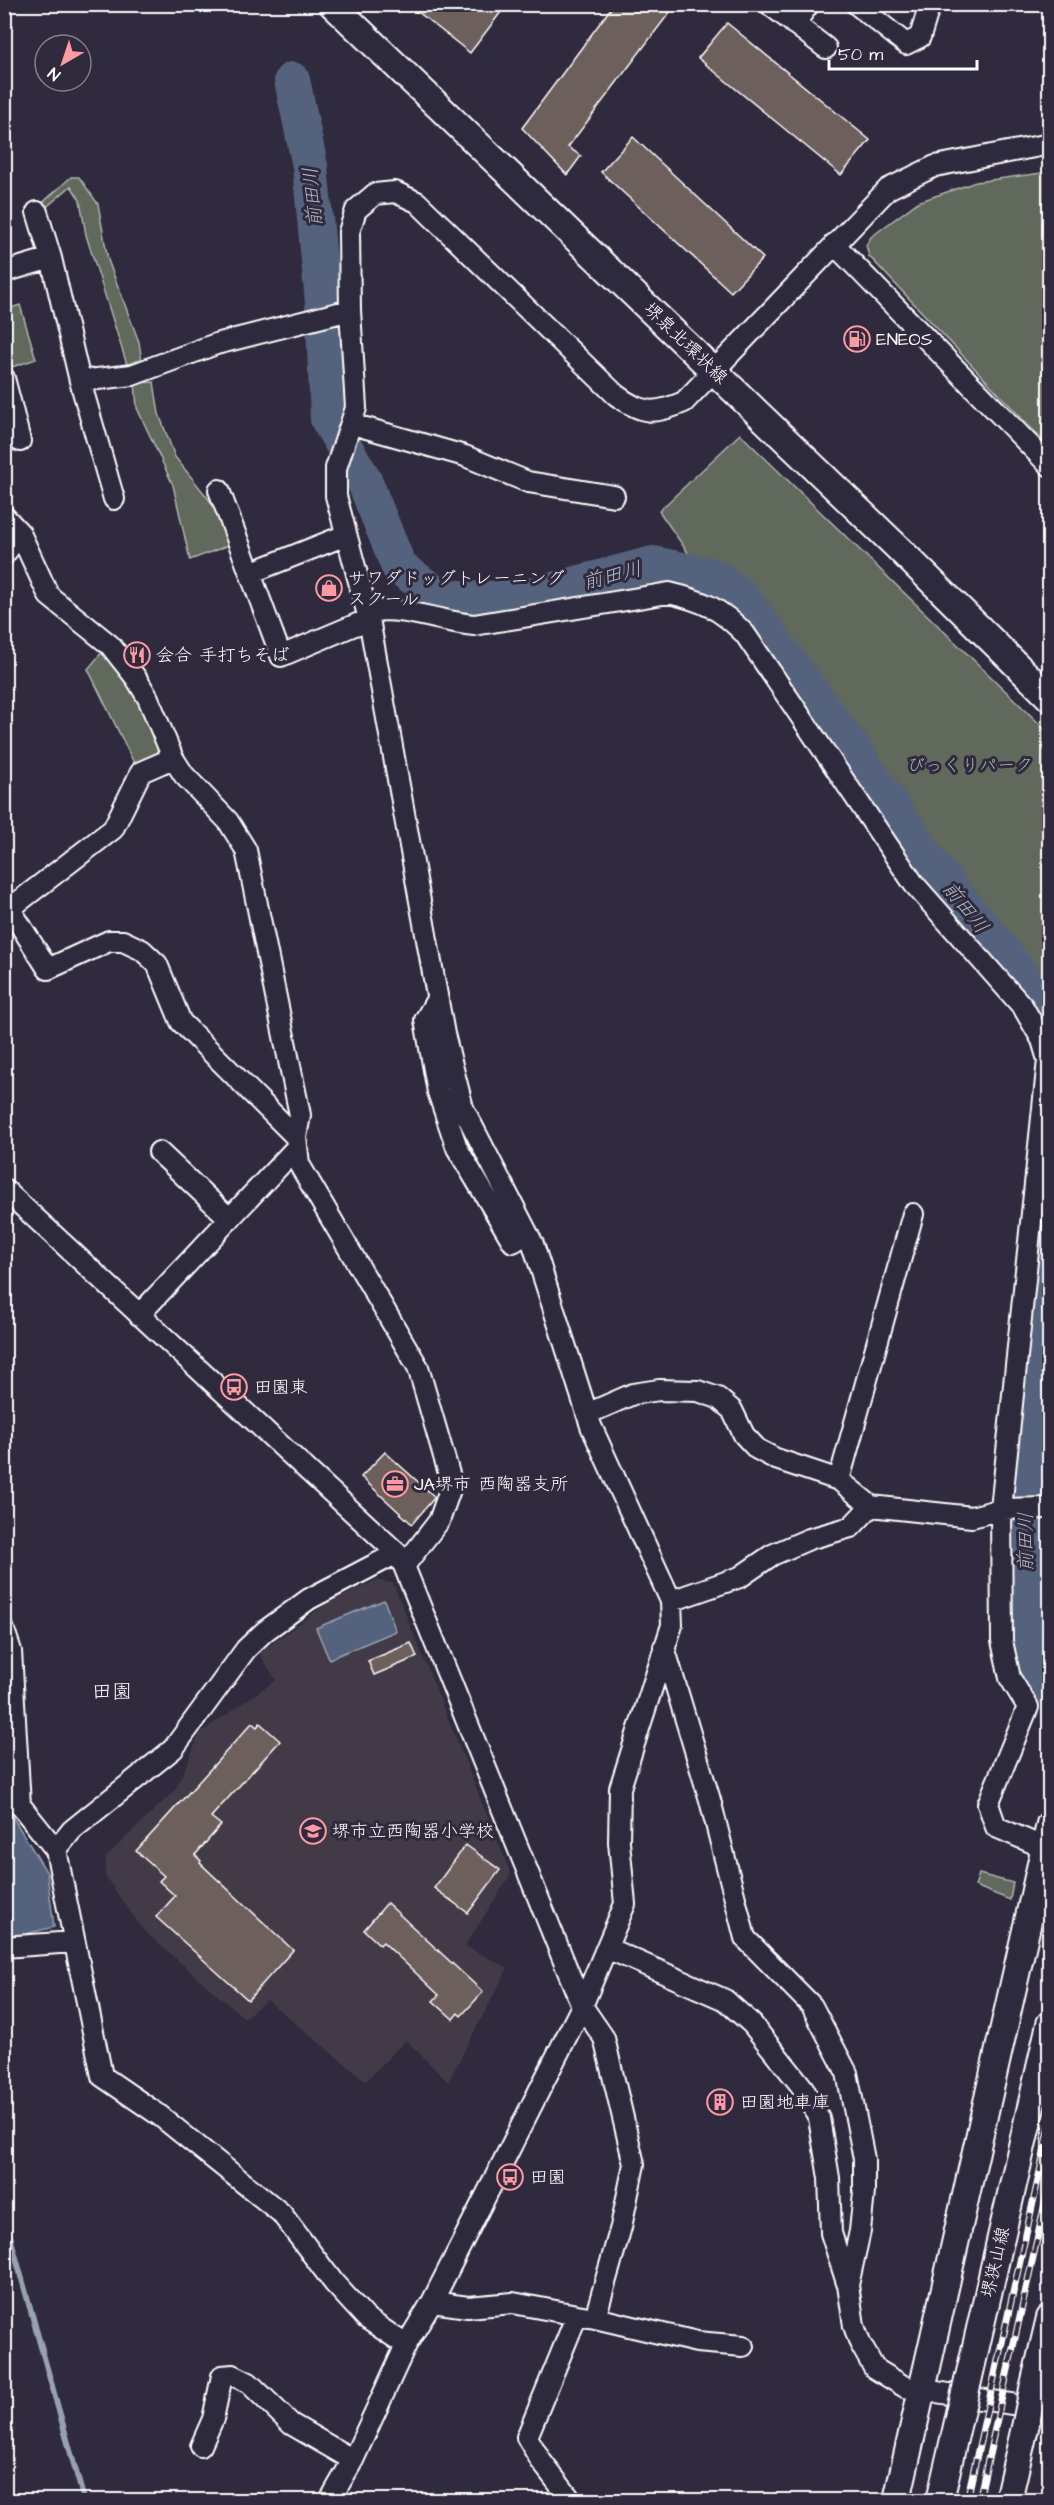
<svg xmlns="http://www.w3.org/2000/svg" width="1054" height="2505" font-family="'Architects Daughter','Klee One',sans-serif">
	<rect width="100%" height="100%" fill="#2f2a3d"/>
	<filter id="ink" filterUnits="userSpaceOnUse"><feTurbulence type="fractalNoise" baseFrequency=".0167" numOctaves="2"/><feDisplacementMap in="SourceGraphic" scale="12" xChannelSelector="R" yChannelSelector="G"/><feConvolveMatrix kernelMatrix="1 2 1 2 8 2 1 2 1" color-interpolation-filters="sRGB"/></filter>
	<g filter="url(#ink)">
		<path fill="#423a46" d="M377,1580L393,1583L511,1874L465,1946L508,1968L448,2082L406,2040L366,2081L267,2000L244,2018L144,1931L105,1876L106,1857L176,1789L200,1733L276,1680L259,1653L326,1604Z"/>
		<path fill="#60695c" stroke="#b0b4ae" stroke-width="1.5" d="M1049,172H1050L1049,447L869,256L866,245L871,237L918,202L976,182Z
			M71,177H79L98,204L108,260L139,342L142,362L128,368L86,235L80,200L71,186L42,211L38,207Z
			M20,305L36,359L12,367L5,341V310Z
			M154,382L159,414L175,457L219,512L232,544L190,560L173,485L137,408L135,383Z
			M740,434L1049,733V993L947,870L754,600L726,575L693,560L659,511Z
			M103,651L129,681L164,752L136,767L88,669Z
			M1049,1327V1503L1032,1500Z
			M979,1874L1013,1883L1010,1900L975,1886Z"/>
		<path fill="#54627d" stroke="#98a1b1" stroke-width="1.5" d="M384,1600L396,1631L329,1659L316,1628Z
			M4,1722L12,1816L47,1873L54,1927L5,1939Z"/>
		<g fill="none" stroke-linecap="round" stroke-linejoin="round">
			<path stroke="#98a1b1" stroke-width="6" d="M4,2215L84,2500"/>
			<path stroke="#54627d" stroke-width="36" d="M292,80L310,166L323,302L328,419L364,480L399,567L439,596L478,600L535,595L653,564L716,577L742,597L852,748L933,867L1046,1005L1050,1015
				M1034,1687C1019,1645 1024,1600 1024,1555C1024,1430 1037,1305 1050,1181"/>
		</g>
		<path fill="#6d5e5b" stroke="#fff" stroke-width="1.5" d="M408,4H507L470,53Z
			M614,4H676L568,147L581,156L567,175L522,128Z
			M727,23L870,140L841,175L698,58Z
			M633,137L763,258L731,292L601,172Z
			M385,1452L435,1497L412,1524L361,1477Z
			M411,1643L417,1657L374,1675L368,1661Z
			M252,1723L257,1727L260,1723L280,1741L211,1817L221,1825L195,1855L201,1861L200,1863L293,1950L248,2000L156,1917L175,1896L159,1881L164,1876L136,1851Z
			M466,1845L500,1870L468,1913L434,1888Z
			M387,1903L483,1992L461,2016L458,2013L453,2019L433,2001L439,1995L383,1942L380,1945L364,1930Z
			M715,2092L731,2098L725,2112L710,2106Z"/>
		<g fill="none" stroke-linecap="round" stroke-linejoin="round">
			<g stroke="#fff" stroke-width="24">
				<path id="minor" d="M769,4L826,48
					M856,4L906,44L920,37L930,4
					M794,24L809,4
					M37,212L51,258
					M834,244L1050,466
					M4,272L51,258L80,381L132,375L216,344L350,310
					M4,378L10,401L4,403
					M80,381L114,499
					M10,401L20,441
					M352,424L465,456L528,482L614,496
					M219,490L281,656L369,619
					M4,516L20,533L49,596L110,645L136,678L148,698L173,758L184,775L228,821L246,850L300,1115L296,1137L299,1164L418,1367L452,1484L439,1521L404,1566
					M4,555L20,533
					M250,573L346,535
					M368,612C404,605 438,622 474,625L669,593C703,601 720,608 745,634L914,884L1023,1007L1042,1040L1048,1060L1001,1509L1002,1641L1010,1678L1028,1707L988,1804L996,1827L1045,1848
					M10,909L48,969L109,941H123L142,950L157,964L181,1022L296,1137
					M4,913L113,829L141,772L173,758
					M437,999L425,1020L438,1092L457,1148L513,1242L527,1233
					M159,1152L230,1219
					M4,1189L397,1553L404,1566L582,2006L604,2038L634,2164L621,2227L595,2318L577,2315L527,2437L541,2461L571,2500
					M139,1315L296,1148
					M587,1414L633,1394L659,1390L698,1391L718,1398L732,1410L744,1435L757,1449L776,1459L839,1480L871,1506L972,1517L1001,1509L1050,1508
					M839,1480L913,1214
					M671,1601L740,1577L772,1555L809,1539L851,1527L871,1506
					M4,1630L11,1651L20,1805L56,1850L102,2076L159,2115L281,2213L334,2283L366,2318L406,2345
					M664,1647L710,1800L745,1938L812,2006L847,2073L864,2159V2192L860,2231L848,2285L854,2326L860,2343L874,2368L905,2387L1050,2410
					M56,1850L72,1830L173,1749L246,1649L265,1631L309,1599L397,1553
					M4,1947L73,1942
					M607,1948L725,2000L752,2024L803,2088L819,2118L829,2178L831,2233L847,2283
					M432,2302L468,2307L513,2303L577,2315
					M595,2318L697,2342L743,2346
					M201,2446L213,2419L222,2376L233,2375L249,2383L291,2424L353,2460
					M330,2500L353,2460L406,2345L432,2302L582,2006L625,1904L619,1842L620,1788L672,1625L671,1601L591,1426L533,1244L463,1108L444,1034L369,619L336,496V468L356,408L350,310L349,232L356,210L375,194L395,192L417,202L616,395C642,414 654,415 684,402L888,189L935,166L1050,144"/>
			</g>
			<g stroke="#fff" stroke-width="30">
				<path id="major" d="M332,4L896,546L1050,698
					M968,2381L1050,2024
					M1033,2389L1050,2318
					M897,2500L1050,1824
					M940,2500L960,2413
					M1008,2500L1026,2423"/>
			</g>
			<use href="#minor" stroke="#2f2a3d" stroke-width="20"/>
			<use href="#major" stroke="#2f2a3d" stroke-width="26"/>
			<g stroke="#fff" stroke-width="7">
				<path id="rail" d="M967,2500L1050,2126
					M979,2500L1050,2181"/>
			</g>
			<use href="#rail" stroke="#2f2a3d" stroke-width="4.5" stroke-dasharray="14" stroke-linecap="butt"/>
			<g stroke="#fff" stroke-width="30" stroke-linecap="butt">
				<path id="major-bridge" d="M960,2413L968,2381
					M1026,2423L1033,2389"/>
			</g>
			<use href="#major-bridge" stroke="#2f2a3d" stroke-width="26"/>
		</g>
	</g>
	<defs>
		<g id="fuel-ring" transform="scale(1.35)"><circle r="9.5" fill="#2f2a3d" stroke="#ff9aa2" stroke-width="1.5"/><path d="M-5.5-6h7V0h2V4h1.3V-2.5L3-4.5l.8-.8L6-3V5H2.5V1h-1V6h-7ZM-4.2-4.7v3.2H.2V-4.7Z" fill="#ff9aa2"/></g>
		<g id="shop-ring" transform="scale(1.35)"><circle r="9.5" fill="#2f2a3d" stroke="#ff9aa2" stroke-width="1.5"/><path d="M-5-2.5h2.3a2.7 3.5 0 0 1 5.4 0H5L5.5 6h-11ZM-1.5-2.5h3a1.5 2.3 0 0 0-3 0Z" fill="#ff9aa2"/></g>
		<g id="restaurant-ring" transform="scale(1.35)"><circle r="9.5" fill="#2f2a3d" stroke="#ff9aa2" stroke-width="1.5"/><path d="M-5-6h1v4h1v-4h1v4h1v-4h1v5L-1.5 .5V6h-2V.5L-5-1ZM5-6V6H3V1.5H1.5Q1.5-4 5-6Z" fill="#ff9aa2"/></g>
		<g id="bus-ring" transform="scale(1.35)"><circle r="9.5" fill="#2f2a3d" stroke="#ff9aa2" stroke-width="1.5"/><path d="M-5-6H5V4H4V6H2V4H-2V6H-4V4H-5ZM-3.5-4V0h7V-4ZM-3.5 1.2v1.5H-2V1.2ZM2 1.2v1.5H3.5V1.2Z" fill="#ff9aa2"/></g>
		<g id="office-ring" transform="scale(1.35)"><circle r="9.5" fill="#2f2a3d" stroke="#ff9aa2" stroke-width="1.5"/><path d="M-6-3h4V-5.5h4V-3h4V5H-6ZM-1-4.5V-3h2v-1.5ZM-6 0V1H6V0Z" fill="#ff9aa2"/></g>
		<g id="school-ring" transform="scale(1.35)"><circle r="9.5" fill="#2f2a3d" stroke="#ff9aa2" stroke-width="1.5"/><path d="M0-5L7-2L0 1L-7-2ZM-4 1L0 2.5L4 1V4Q0 6-4 4Z" fill="#ff9aa2"/></g>
		<g id="building-ring" transform="scale(1.35)"><circle r="9.5" fill="#2f2a3d" stroke="#ff9aa2" stroke-width="1.5"/><path d="M-4-6H4V6H1V3H-1V6H-4ZM-2.5-4.3h1.7v1.8h-1.7ZM.8-4.3h1.7v1.8H.8ZM-2.5-1h1.7V.8h-1.7ZM.8-1h1.7V.8H.8Z" fill="#ff9aa2"/></g>
	</defs>
	<g fill-rule="evenodd">
		<use href="#fuel-ring" x="857" y="339"/>
		<use href="#shop-ring" x="329" y="588"/>
		<use href="#restaurant-ring" x="137" y="655"/>
		<use href="#bus-ring" x="234" y="1387"/>
		<use href="#office-ring" x="395" y="1484"/>
		<use href="#school-ring" x="313" y="1831"/>
		<use href="#building-ring" x="720" y="2102"/>
		<use href="#bus-ring" x="510" y="2177"/>
	</g>
	<g text-anchor="middle" stroke-width="6" stroke-linejoin="round" paint-order="stroke">
		<g font-size="18" fill="#fff" stroke="#2f2a3d" text-anchor="start">
			<text x="876" y="345">ENEOS</text>
			<text x="348" y="584">サワダドッグトレーニング<tspan x="348" dy="21">スクール</tspan></text>
			<text x="156" y="661">会合 手打ちそば</text>
			<text x="254" y="1393">田園東</text>
			<text x="414" y="1490">JA堺市 西陶器支所</text>
			<text x="332" y="1837">堺市立西陶器小学校</text>
			<text x="740" y="2108">田園地車庫</text>
			<text x="530" y="2183">田園</text>
		</g>
		<g font-size="18" fill="#fff" stroke="#2f2a3d">
			<text transform="translate(686 343) rotate(44)" y="6">堺泉北環状線</text>
			<text transform="translate(995 2262) rotate(-77)" y="6">堺狭山線</text>
		</g>
		<g font-size="18" fill="#b0b4ae" stroke="#2f2a3d">
			<text x="970" y="771">びっくりパーク</text>
		</g>
		<g font-size="20" font-style="italic" fill="#b2b8c4" stroke="#2f2a3d">
			<text transform="translate(312 197) rotate(-95)" y="7">前田川</text>
			<text transform="translate(612 575) rotate(-14)" y="7">前田川</text>
			<text transform="translate(966 907) rotate(51)" y="7">前田川</text>
			<text transform="translate(1025 1542) rotate(-90)" y="7">前田川</text>
		</g>
		<g font-size="20" fill="#fff" stroke="#2f2a3d">
			<text x="112" y="1698">田園</text>
		</g>
	</g>
	<rect width="1054" height="2505" fill="none" stroke="#2f2a3d" stroke-width="24"/>
	<rect x="12" y="12" width="1030" height="2481" fill="none" stroke="#fff" stroke-width="2" filter="url(#ink)"/>
	<g transform="translate(63 63) rotate(219)"><circle r="28" fill="#2f2a3d" stroke="#827f8b" stroke-width="1.5"/>
	<path d="M0-4.5L10 22L0 15L-10 22Z" fill="#ff9aa2"/>
	<text y="-9" font-size="16" font-weight="bold" text-anchor="middle" fill="#ffffff">N</text>
	</g>
	<path d="M829 60v9h148v-9" fill="none" stroke="#ffffff" stroke-width="3"/>
	<text x="838" y="60" font-size="18" fill="#ffffff" stroke="#2f2a3d" stroke-width="4.5" paint-order="stroke">50 m</text>
</svg>
